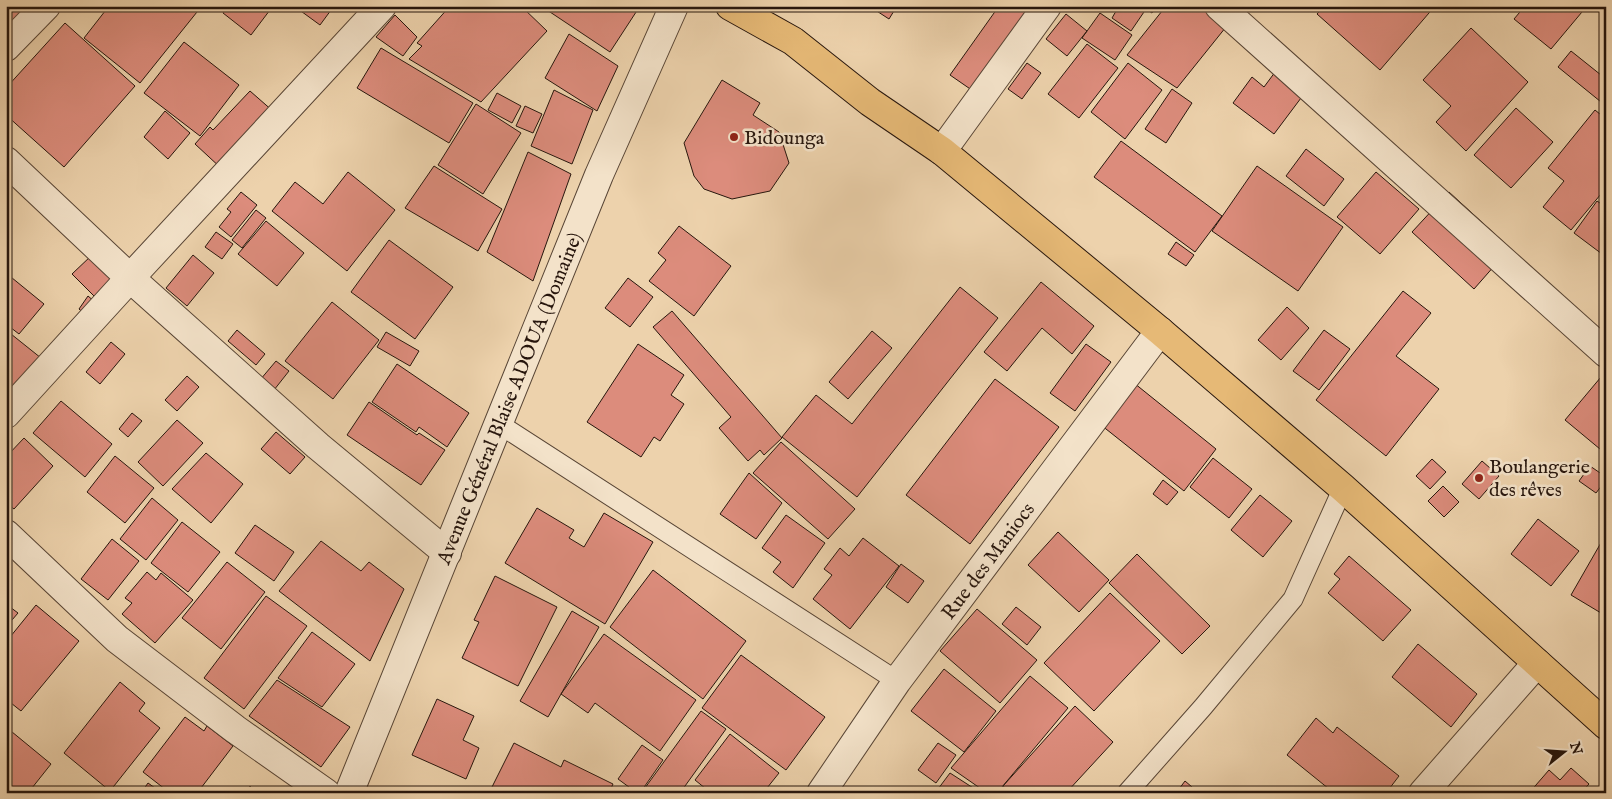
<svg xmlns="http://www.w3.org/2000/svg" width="1612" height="799" font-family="'IM FELL English',serif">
	<rect width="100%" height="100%" fill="#edd2ac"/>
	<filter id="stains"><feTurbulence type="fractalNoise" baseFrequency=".004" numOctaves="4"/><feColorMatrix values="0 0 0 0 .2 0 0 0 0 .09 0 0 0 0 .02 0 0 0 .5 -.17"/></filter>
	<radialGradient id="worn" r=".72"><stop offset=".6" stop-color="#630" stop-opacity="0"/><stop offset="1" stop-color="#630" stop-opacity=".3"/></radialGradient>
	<path fill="#dc8c7c" stroke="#27160d" d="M6,6H29L6,32Z
		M109,6H200L201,7L140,83L84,38Z
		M221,6H273L251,35L223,13L225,9Z
		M294,6H334L320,25Z
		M450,6H521L547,31L481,102L409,59L422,46L417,43Z
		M541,6H640L610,52Z
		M869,6H897L889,19Z
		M999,6H1047L989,102L950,75Z
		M1119,6H1157L1152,13L1146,9L1131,31L1112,18Z
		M1166,6H1220L1234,17L1177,88L1127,55Z
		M1324,6H1435L1380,70L1317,14Z
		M1525,6H1587L1551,49L1514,19Z
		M1100,13L1132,35L1115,60L1082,38Z
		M1066,14L1087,31L1067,56L1046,39Z
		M395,15L417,37L403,56L376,37Z
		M65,23L135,86L64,167L6,115V88Z
		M1471,28L1528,82L1466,151L1436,122L1451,106L1423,80Z
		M569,34L618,66L597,111L545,78Z
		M184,42L239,85L200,136L144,93Z
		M1087,44L1118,68L1079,118L1048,94Z
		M381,48L473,103L449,143L357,88Z
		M1571,51L1606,79V106L1558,67Z
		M1287,56L1316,78L1274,134L1233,103L1252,77L1264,87Z
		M1027,63L1041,73L1022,99L1008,89Z
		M1128,63L1162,90L1125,139L1091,112Z
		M722,80L760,103L753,115L779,132L789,163L770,191L732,199L704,189L694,176L684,143Z
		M1172,89L1192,103L1166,143L1145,129Z
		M554,90L593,110L572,164L531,146Z
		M250,91L274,112L222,169L195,144L210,127L213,130Z
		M497,93L521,106L512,123L488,110Z
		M476,104L521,133L483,194L438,165Z
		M525,106L542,114L533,133L516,126Z
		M1516,108L1553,142L1511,188L1474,155Z
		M1595,110L1606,119V188L1571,230L1543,207L1564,181L1548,168Z
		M165,111L190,133L168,159L144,137Z
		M1121,141L1222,216L1195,252L1094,177Z
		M1306,149L1344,179L1324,206L1286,176Z
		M528,152L571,174L533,281L487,252Z
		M434,166L502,209L478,251L405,208Z
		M1257,166L1343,227L1298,291L1212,231Z
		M348,172L395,210L347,271L272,211L295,182L323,204Z
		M1376,172L1419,209L1380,254L1337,217Z
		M241,192L257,205L231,237L219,227L231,212L227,209Z
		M1449,192L1510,248L1474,289L1412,232Z
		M1597,201L1606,207V257L1574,233Z
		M256,210L266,218L242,248L232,240Z
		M266,221L304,253L277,286L238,254Z
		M679,226L731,266L694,316L649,281L666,260L658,253Z
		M216,232L233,244L222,259L205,247Z
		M389,240L453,287L415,339L351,292Z
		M1176,242L1194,255L1186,266L1168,254Z
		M92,255L120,283L100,302L72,274Z
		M193,255L214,273L187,306L166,288Z
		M6,273L44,304L19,334L6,324Z
		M628,278L653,297L630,327L605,308Z
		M1041,282L1094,326L1072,354L1042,328L1007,371L984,352Z
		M960,287L998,318L857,497L782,437L816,395L852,424Z
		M1403,291L1431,313L1396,356L1439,389L1386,456L1316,400Z
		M88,296L95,302L86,315L79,309Z
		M332,302L379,340L333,399L285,361Z
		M1287,307L1309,328L1281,360L1258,340Z
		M672,311L782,438L764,455L760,450L748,461L719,428L731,417L653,327Z
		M6,330L41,358L6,401Z
		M237,330L265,354L256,365L228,341Z
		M1324,330L1350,349L1319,390L1293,371Z
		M872,331L892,348L848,399L829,382Z
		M386,332L419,351L410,366L377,347Z
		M111,342L125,354L100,384L86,372Z
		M638,344L684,375L671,395L684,404L660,441L654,437L641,457L587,422Z
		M1086,344L1111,362L1075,411L1050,393Z
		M276,361L289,371L274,390L260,380Z
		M397,364L469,413L447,447L419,427L416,432L372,402Z
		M1606,371V454L1565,420Z
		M187,376L199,387L177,411L165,400Z
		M995,379L1059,427L970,544L906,495Z
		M1134,383L1216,449L1184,491L1101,425Z
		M61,401L112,444L85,477L33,433Z
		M369,402L417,435L419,433L445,450L421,485L347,435Z
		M132,413L142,421L128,437L119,429Z
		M177,420L203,443L163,486L138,462Z
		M276,432L305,457L290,474L261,449Z
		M24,438L53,466L14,509L6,503V457Z
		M781,442L855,509L828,539L753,473Z
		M206,453L243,484L211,523L172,489Z
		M115,456L154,488L125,523L87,492Z
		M1213,458L1252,489L1229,518L1190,487Z
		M1432,459L1446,472L1430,489L1416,476Z
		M1482,461L1499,476L1479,499L1462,484Z
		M1590,466L1606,477V480L1596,493L1579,481Z
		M749,473L782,503L756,539L720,514Z
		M1163,480L1178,492L1167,505L1153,494Z
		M1443,486L1459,502L1444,517L1428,501Z
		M1260,495L1292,521L1263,557L1231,530Z
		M152,498L178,520L146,560L120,539Z
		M537,508L574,530L569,538L584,547L604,513L653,542L605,624L505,563Z
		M786,515L825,543L793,588L773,572L781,562L762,548Z
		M1538,519L1579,551L1551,586L1511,554Z
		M182,522L220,552L188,592L151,563Z
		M255,525L294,552L274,581L235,553Z
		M1058,532L1109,580L1079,612L1028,565Z
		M1606,534V616L1571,595Z
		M863,538L899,566L850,629L813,599L832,575L824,569L840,548L849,556Z
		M112,539L139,561L108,600L81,579Z
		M321,541L361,571L369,562L404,589L370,661L279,591Z
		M1137,554L1210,626L1182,654L1109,583Z
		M1349,556L1411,610L1383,641L1328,593L1340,579L1334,574Z
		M227,562L265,592L221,649L182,618Z
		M901,564L924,581L908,603L886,587Z
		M653,570L746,641L703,699L610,627Z
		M147,572L156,580L161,573L193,600L155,643L122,614L132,603L125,598Z
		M495,576L557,607L518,686L462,658L479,622L474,620Z
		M1110,593L1160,641L1094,711L1044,663Z
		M266,596L307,626L244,709L204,678Z
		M6,604L18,613L6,627Z
		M36,605L79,641L21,711L6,699V642Z
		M1016,607L1041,627L1027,645L1002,624Z
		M977,609L1037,660L1000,703L940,651Z
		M572,611L599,627L548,717L520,701Z
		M312,632L355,664L322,707L278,678Z
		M604,634L696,700L660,751L595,703L588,713L561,694Z
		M1418,644L1477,694L1451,727L1392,677Z
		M741,655L825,717L786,770L702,708Z
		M944,669L996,711L964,752L911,711Z
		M1030,676L1068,708L997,793H987L951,768Z
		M277,680L350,727L321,767L249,716Z
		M120,682L145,703L139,711L160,728L110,791L64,753Z
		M437,699L474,716L463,740L479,748L466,779L412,755Z
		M1075,706L1113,742L1066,793L1061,788L1057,793H1011L1003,786Z
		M701,711L726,729L680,793L642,792Z
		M185,717L204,731L207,726L233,746L201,788L204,790L202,793H170L143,772Z
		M1316,718L1333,733L1337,727L1399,776L1386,793H1334L1287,755Z
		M6,727L51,764L28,793H6Z
		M730,734L779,773L763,793H711L695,780Z
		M514,743L561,767L564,760L613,784L609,793H489Z
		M938,743L956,755L936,783L918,770Z
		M642,745L663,760L640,793H637L618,779Z
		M1571,768L1589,784L1581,793H1529L1549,770L1560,780Z
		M950,773L981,793H935Z
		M1185,781L1199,793H1176Z
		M148,783L162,793H141Z
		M250,786L257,793H245Z"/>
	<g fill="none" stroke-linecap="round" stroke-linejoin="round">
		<g stroke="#584535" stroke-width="21">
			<path id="lane" d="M499,424L897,681
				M1127,793L1203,707L1293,599L1343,488"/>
		</g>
		<g stroke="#584535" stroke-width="30">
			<g id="street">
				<path d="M1219,6L1606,353"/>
				<path d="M6,47L46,6"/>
				<path d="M942,151L1047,6"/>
				<path d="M6,161L130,278L318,446L447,553"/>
				<path d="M6,414L130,278L382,6"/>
				<path d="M6,534L117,639L235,729L326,793"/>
				<path id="s1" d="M349,793L599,175L674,6"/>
				<path id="s2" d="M821,793L897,681L1160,331"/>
				<path d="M1423,793L1537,663"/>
			</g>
		</g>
		<g stroke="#27160d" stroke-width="30">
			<path id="highway" d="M730,6L793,41L870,102L942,151L1160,331L1343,488L1606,725"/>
		</g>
		<use href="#lane" stroke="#f3e2c9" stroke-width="19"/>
		<use href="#street" stroke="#f3e2c9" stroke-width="28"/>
		<use href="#highway" stroke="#e6b976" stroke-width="28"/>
	</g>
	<g fill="#8f2418" stroke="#f3e2c9" stroke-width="2">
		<circle cx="734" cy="137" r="5"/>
		<circle cx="1479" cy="478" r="5"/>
	</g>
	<g text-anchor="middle" stroke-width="5" stroke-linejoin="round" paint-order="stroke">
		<g font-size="20" fill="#27160d" stroke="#f3e2c9" text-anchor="start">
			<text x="744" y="144">Bidounga</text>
			<text x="1489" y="473">Boulangerie<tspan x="1489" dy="23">des rêves</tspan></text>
		</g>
		<g font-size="20" fill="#27160d" stroke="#f3e2c9">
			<text dy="7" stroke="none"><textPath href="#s1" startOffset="426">Avenue Général Blaise ADOUA (Domaine)</textPath></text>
			<text dy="7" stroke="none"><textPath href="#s2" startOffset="286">Rue des Maniocs</textPath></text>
		</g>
	</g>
	<rect width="1612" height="799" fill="none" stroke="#edd2ac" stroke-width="25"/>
	<rect x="8" y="8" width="1597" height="784" fill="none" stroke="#27160d" stroke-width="2.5"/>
	<rect x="12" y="12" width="1587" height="774" fill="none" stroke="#27160d"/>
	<g transform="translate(1564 752) rotate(73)" stroke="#f3e2c9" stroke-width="4" paint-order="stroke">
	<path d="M0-4L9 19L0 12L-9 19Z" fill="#27160d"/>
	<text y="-8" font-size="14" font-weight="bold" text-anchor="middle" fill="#27160d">N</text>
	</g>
	<rect width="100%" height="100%" filter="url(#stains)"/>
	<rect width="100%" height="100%" fill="url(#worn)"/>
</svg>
